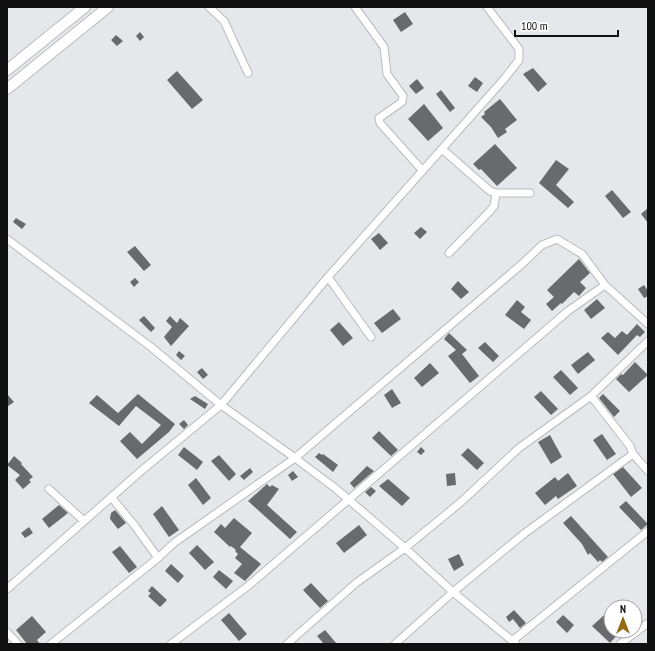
<svg xmlns="http://www.w3.org/2000/svg" width="655" height="651" font-family="'PT Sans Narrow',sans-serif">
	<rect width="100%" height="100%" fill="#e5e7eb"/>
	<path fill="#686a6c" d="M405,12L413,24L401,32L393,20Z
		M140,32L144,37L140,41L136,36Z
		M116,35L123,41L117,46L111,40Z
		M533,68L547,84L538,92L523,74Z
		M177,71L203,100L192,109L167,80Z
		M475,77L483,83L477,92L468,86Z
		M417,79L424,88L416,94L409,86Z
		M441,90L455,108L450,112L436,94Z
		M500,99L517,120L505,129L507,132L498,138L491,127L481,117L485,114L484,112Z
		M424,104L443,128L428,141L408,119Z
		M495,144L517,168L497,186L481,169L479,170L473,164Z
		M556,160L569,169L556,185L574,202L568,208L539,183Z
		M612,190L631,212L623,218L605,196Z
		M648,208V223L641,214Z
		M16,218L26,224L22,229L13,222Z
		M421,227L427,232L420,239L414,233Z
		M379,233L388,243L380,250L371,239Z
		M135,246L151,265L144,271L127,252Z
		M579,259L590,273L580,282L586,288L579,296L574,292L562,304L561,303L552,311L546,304L554,297L547,290Z
		M135,278L139,282L134,287L130,282Z
		M458,281L469,292L461,299L451,289Z
		M644,285L648,291V296L644,298L638,289Z
		M597,299L605,308L591,319L584,310Z
		M517,300L525,307L521,312L531,320L524,329L505,315Z
		M393,309L401,319L382,333L374,323Z
		M144,316L155,328L151,332L139,320Z
		M170,316L177,323L180,318L189,326L171,346L164,337L172,327L166,321Z
		M339,322L353,338L343,346L330,330Z
		M637,324L645,332L640,337L637,335L618,355L601,338L608,332L615,338L622,331L627,335Z
		M449,333L467,350L462,354L479,376L470,383L448,356L456,350L444,339Z
		M485,342L499,356L493,362L478,348Z
		M179,351L185,356L181,360L176,355Z
		M588,352L595,360L578,374L571,365Z
		M635,362L648,375L629,392L616,379L621,374L623,375Z
		M430,363L439,373L422,387L414,378Z
		M202,368L208,375L203,379L197,372Z
		M561,370L578,388L570,395L553,377Z
		M392,389L401,403L392,408L384,395Z
		M541,391L558,409L551,415L534,397Z
		M7,394L14,402L7,407Z
		M138,394L175,424L169,432L137,459L120,441L130,432L142,444L161,425L136,406L119,426L89,403L97,395L118,413Z
		M603,394L620,411L614,417L599,398Z
		M195,396L208,404L205,409L190,399Z
		M184,420L188,425L184,429L179,424Z
		M379,431L398,450L391,456L372,438Z
		M602,434L616,454L607,460L593,440Z
		M550,435L562,457L551,464L538,442Z
		M184,447L203,462L197,470L178,455Z
		M421,447L425,451L421,455L417,452Z
		M468,448L484,463L477,470L461,455Z
		M319,453L322,455L323,454L338,465L333,472L315,457Z
		M219,455L236,474L229,481L211,461Z
		M14,456L22,463L21,464L33,477L29,480L31,482L23,489L15,480L20,475L7,465Z
		M367,466L374,471L354,488L350,483Z
		M623,467L642,488L631,497L613,474Z
		M250,468L253,472L244,480L240,476Z
		M293,471L298,477L292,481L288,475Z
		M455,473L456,485L447,486L446,474Z
		M568,473L577,486L558,499L556,496L545,505L535,493L555,477L558,481Z
		M196,478L211,498L203,505L188,485Z
		M388,479L410,498L402,506L379,486Z
		M267,484L270,487L272,485L279,489L267,505L297,532L290,539L248,501Z
		M371,487L376,491L370,497L365,492Z
		M626,501L648,524L641,530L619,507Z
		M59,505L68,513L49,528L42,519Z
		M162,506L179,530L169,537L153,514Z
		M115,510L126,523L118,529L110,519L111,513Z
		M571,516L608,557L602,562L600,560L598,562L590,553L588,555L582,544L563,523Z
		M234,518L252,533L240,547L261,564L245,581L234,573L242,564L235,558L238,554L235,551L236,550L231,546L230,547L214,532L221,524L225,528Z
		M359,525L367,535L344,553L336,543Z
		M29,527L33,533L25,538L21,533Z
		M197,545L214,562L205,570L189,553Z
		M120,546L137,567L129,573L112,552Z
		M459,554L464,565L454,571L448,559Z
		M171,564L184,576L178,583L165,571Z
		M219,570L233,581L226,589L213,577Z
		M311,583L328,601L320,608L303,590Z
		M152,586L167,600L160,607L148,596L151,593L148,591Z
		M611,609V631H621L610,643L592,626Z
		M514,610L526,623L520,628L513,619L509,622L506,617Z
		M229,613L247,634L239,641L221,620Z
		M563,615L574,625L567,633L556,622Z
		M32,616L46,632L37,640L40,644H27L16,630Z
		M325,630L337,644H324L317,636Z"/>
	<g fill="none" stroke-linecap="round" stroke-linejoin="round">
		<g stroke="#b9bbbe" stroke-width="9">
			<path id="minor" d="M209,7L224,21L248,73
				M355,7L384,47L387,74L403,96L402,102L379,118L380,123L422,170
				M442,149L490,191L496,193H530
				M7,239L151,347L221,405L295,458L335,488L405,548L453,592L516,644
				M449,253L490,211L494,206L496,193
				M328,277L371,337
				M591,396L630,446L633,454L648,471
				M49,489L84,521
				M111,497L135,526L158,558
				M7,589L141,471L221,405L328,277L505,78L519,60V49L487,7
				M7,632L18,644
				M512,641L648,531
				M51,644L158,558L174,543L295,458L522,264L542,245L557,239L582,254L605,285L648,324
				M171,644L248,586L568,311L605,285
				M287,644L356,583L405,548L461,502L519,448L591,396L648,341
				M395,644L453,592L525,533L633,454
				M620,644L648,623"/>
		</g>
		<g stroke="#b9bbbe" stroke-width="12">
			<path id="highway" d="M7,70L85,7
				M7,89L108,7"/>
		</g>
		<use href="#minor" stroke="#fff" stroke-width="7"/>
		<use href="#highway" stroke="#fff" stroke-width="10"/>
	</g>
	<rect width="655" height="651" fill="none" stroke="#101011" stroke-width="16"/>
	<g transform="translate(623 619)"><circle r="19" fill="#ffffff" stroke="#9f9fa0"/>
	<path d="M0-3L7 15L0 10L-7 15Z" fill="#926b13"/>
	<text y="-6" font-size="11" font-weight="bold" text-anchor="middle" fill="#101011">N</text>
	</g>
	<path d="M515 30v6h103v-6" fill="none" stroke="#101011" stroke-width="2"/>
	<text x="521" y="30" font-size="12" fill="#101011" stroke="#ffffff" stroke-width="3" paint-order="stroke">100 m</text>
</svg>
